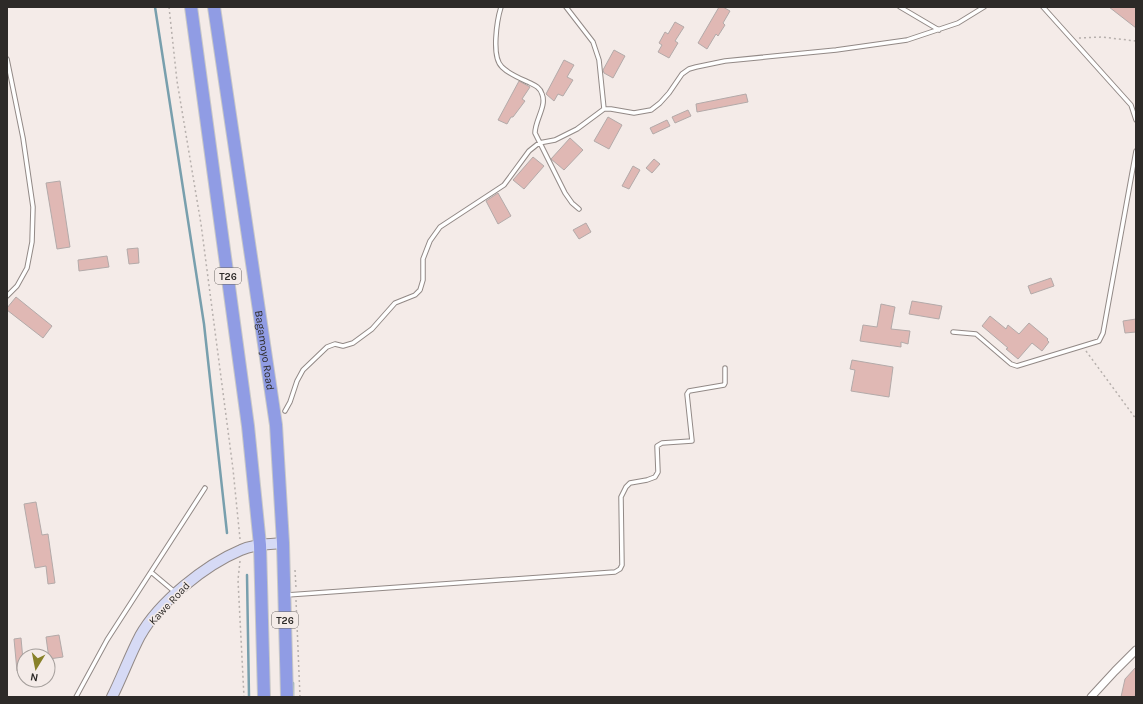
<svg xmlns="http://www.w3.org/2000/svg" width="1143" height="704" font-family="Karla,sans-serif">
	<rect width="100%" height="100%" fill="#f4ebe8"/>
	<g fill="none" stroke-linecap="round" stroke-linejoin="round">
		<path stroke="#789fad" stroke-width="2.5" d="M155,7L204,324L227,533
			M247,575L249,697
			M293,683V697"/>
	</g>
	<path fill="#e0b8b4" stroke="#b3aaa9" d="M719,7H723L730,11L723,23L725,25L718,36L716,34L707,49L698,43Z
		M1109,7H1136V28Z
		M675,22L684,27L675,41L678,43L669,58L658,52L662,45L659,43L665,32L668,34Z
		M614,50L625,56L613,78L604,73L603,70Z
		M564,60L574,65L567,77L573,80L563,96L558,94L554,101L546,94Z
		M519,81L530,87L522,99L525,101L513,117H511L507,124L498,120Z
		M746,94L748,102L697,112L696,104Z
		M688,110L691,116L675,123L672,117Z
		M608,117L622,125L609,149L594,141Z
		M667,120L670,126L653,134L650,128Z
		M570,138L583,150L564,170L551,159Z
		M533,157L544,166L524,189L513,180Z
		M654,159L660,164L652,173L646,168Z
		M633,166L640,170L629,189L622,186Z
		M60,181L70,247L57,249L46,183Z
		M498,193L511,216L498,224L486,201Z
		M586,223L591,232L579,239L573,230Z
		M138,248L139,263L129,264L127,249Z
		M107,256L109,267L79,271L78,260Z
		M1051,278L1054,286L1031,294L1028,286Z
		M16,297L52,326L43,338L7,310V308Z
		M912,301L942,306L939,319L909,314Z
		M881,304L895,307L891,329L910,331L908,344L901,342V347L860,341L863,325L877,327Z
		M990,316L1006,329L1008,325L1019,334L1029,323L1048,339L1047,340L1049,342L1042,351L1032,343L1018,359L1006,349L1008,348L982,326Z
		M1136,319V332L1125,333L1123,321Z
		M852,360L893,367L889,397L851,391L855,370L850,369Z
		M36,502L42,535L48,534L55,583L48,584L46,566L35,568L24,504Z
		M59,635L63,657L49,659L46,637Z
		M21,638L24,671H17L14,639Z
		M1136,667V691L1135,697H1121L1125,679Z"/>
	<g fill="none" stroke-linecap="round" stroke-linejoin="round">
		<g stroke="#928986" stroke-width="5.5">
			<path id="service" d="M501,7C497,20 491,57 502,67C509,74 519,78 528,82C534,85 540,87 542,94C547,106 535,120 535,133L565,193L572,203L579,209
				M566,7L593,42L599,60L604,109
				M900,7L939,30
				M1043,7L1131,105L1136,120
				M7,59L23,138L33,207L32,242L27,268L17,286L7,296
				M953,332L976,334L1011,364L1017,366L1099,341L1103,333L1136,151
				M285,411L290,402L297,381L303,370L327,347L335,344L343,346L353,343L372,329L395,303L415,295L420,290L423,280V259L430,241L440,227L504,185L529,151L539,143L555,140L577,129L604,109H611L634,113L651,110L660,103L669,93L682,74L689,69L696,67L725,61L836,50L907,40L958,23L984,7
				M151,572L176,593
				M287,595L615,572L620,569L622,565L621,497L626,487L630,483L647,480L655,477L658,472L657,446L662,443L692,441L687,394L689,391L724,385L725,383V368
				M76,697L107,640L205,488"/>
		</g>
		<g stroke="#928986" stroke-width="9">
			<path id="minor" d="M1091,697L1115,671L1136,650"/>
		</g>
		<g stroke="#928986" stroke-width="12">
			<path id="secondary" d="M112,697C122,677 130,655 140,636C159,602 205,565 241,550C254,544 269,544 283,543"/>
		</g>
		<g stroke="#c8c8c7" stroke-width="14">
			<g id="trunk">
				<path d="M191,7L248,426L260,545L264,697"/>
				<path id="s1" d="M214,7L276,425L283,543L287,697"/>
			</g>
		</g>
		<path stroke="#b7b0ad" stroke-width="1.5" stroke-dasharray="2 3" stroke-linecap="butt" d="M169,7L177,81L201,224L233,469L240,539
			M1079,38L1102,37L1136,41
			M1086,351L1136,419
			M240,561L238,580L244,697
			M295,570L296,588
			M296,600L300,697"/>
		<use href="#service" stroke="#fff" stroke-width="3.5"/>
		<use href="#minor" stroke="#fff" stroke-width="7"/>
		<use href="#secondary" stroke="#d6daf5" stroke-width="10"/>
		<use href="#trunk" stroke="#909ce4" stroke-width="12"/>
	</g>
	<g text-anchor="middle" stroke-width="3" stroke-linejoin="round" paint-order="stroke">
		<g fill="#f4ebe8" stroke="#696462" stroke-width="1">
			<rect x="215" y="268" width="26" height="16" rx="3"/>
			<rect x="272" y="612" width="26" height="16" rx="3"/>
		</g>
		<g font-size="10" font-weight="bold" fill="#2d2a28">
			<text x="228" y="280">T26</text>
			<text x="285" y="624">T26</text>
		</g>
		<g font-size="11" fill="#2d2a28" stroke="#f4ebe8">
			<text dy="4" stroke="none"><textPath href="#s1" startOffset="347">Bagamoyo Road</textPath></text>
			<text transform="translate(169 603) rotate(-47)" y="4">Kawe Road</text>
		</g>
	</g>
	<rect width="1143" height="704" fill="none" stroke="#2d2a28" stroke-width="16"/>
	<g transform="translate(36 668) rotate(190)"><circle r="19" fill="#f4ebe8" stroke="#a49e9b"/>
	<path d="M0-3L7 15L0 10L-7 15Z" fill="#888129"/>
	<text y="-6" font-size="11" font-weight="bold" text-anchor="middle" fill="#2d2a28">N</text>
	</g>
</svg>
